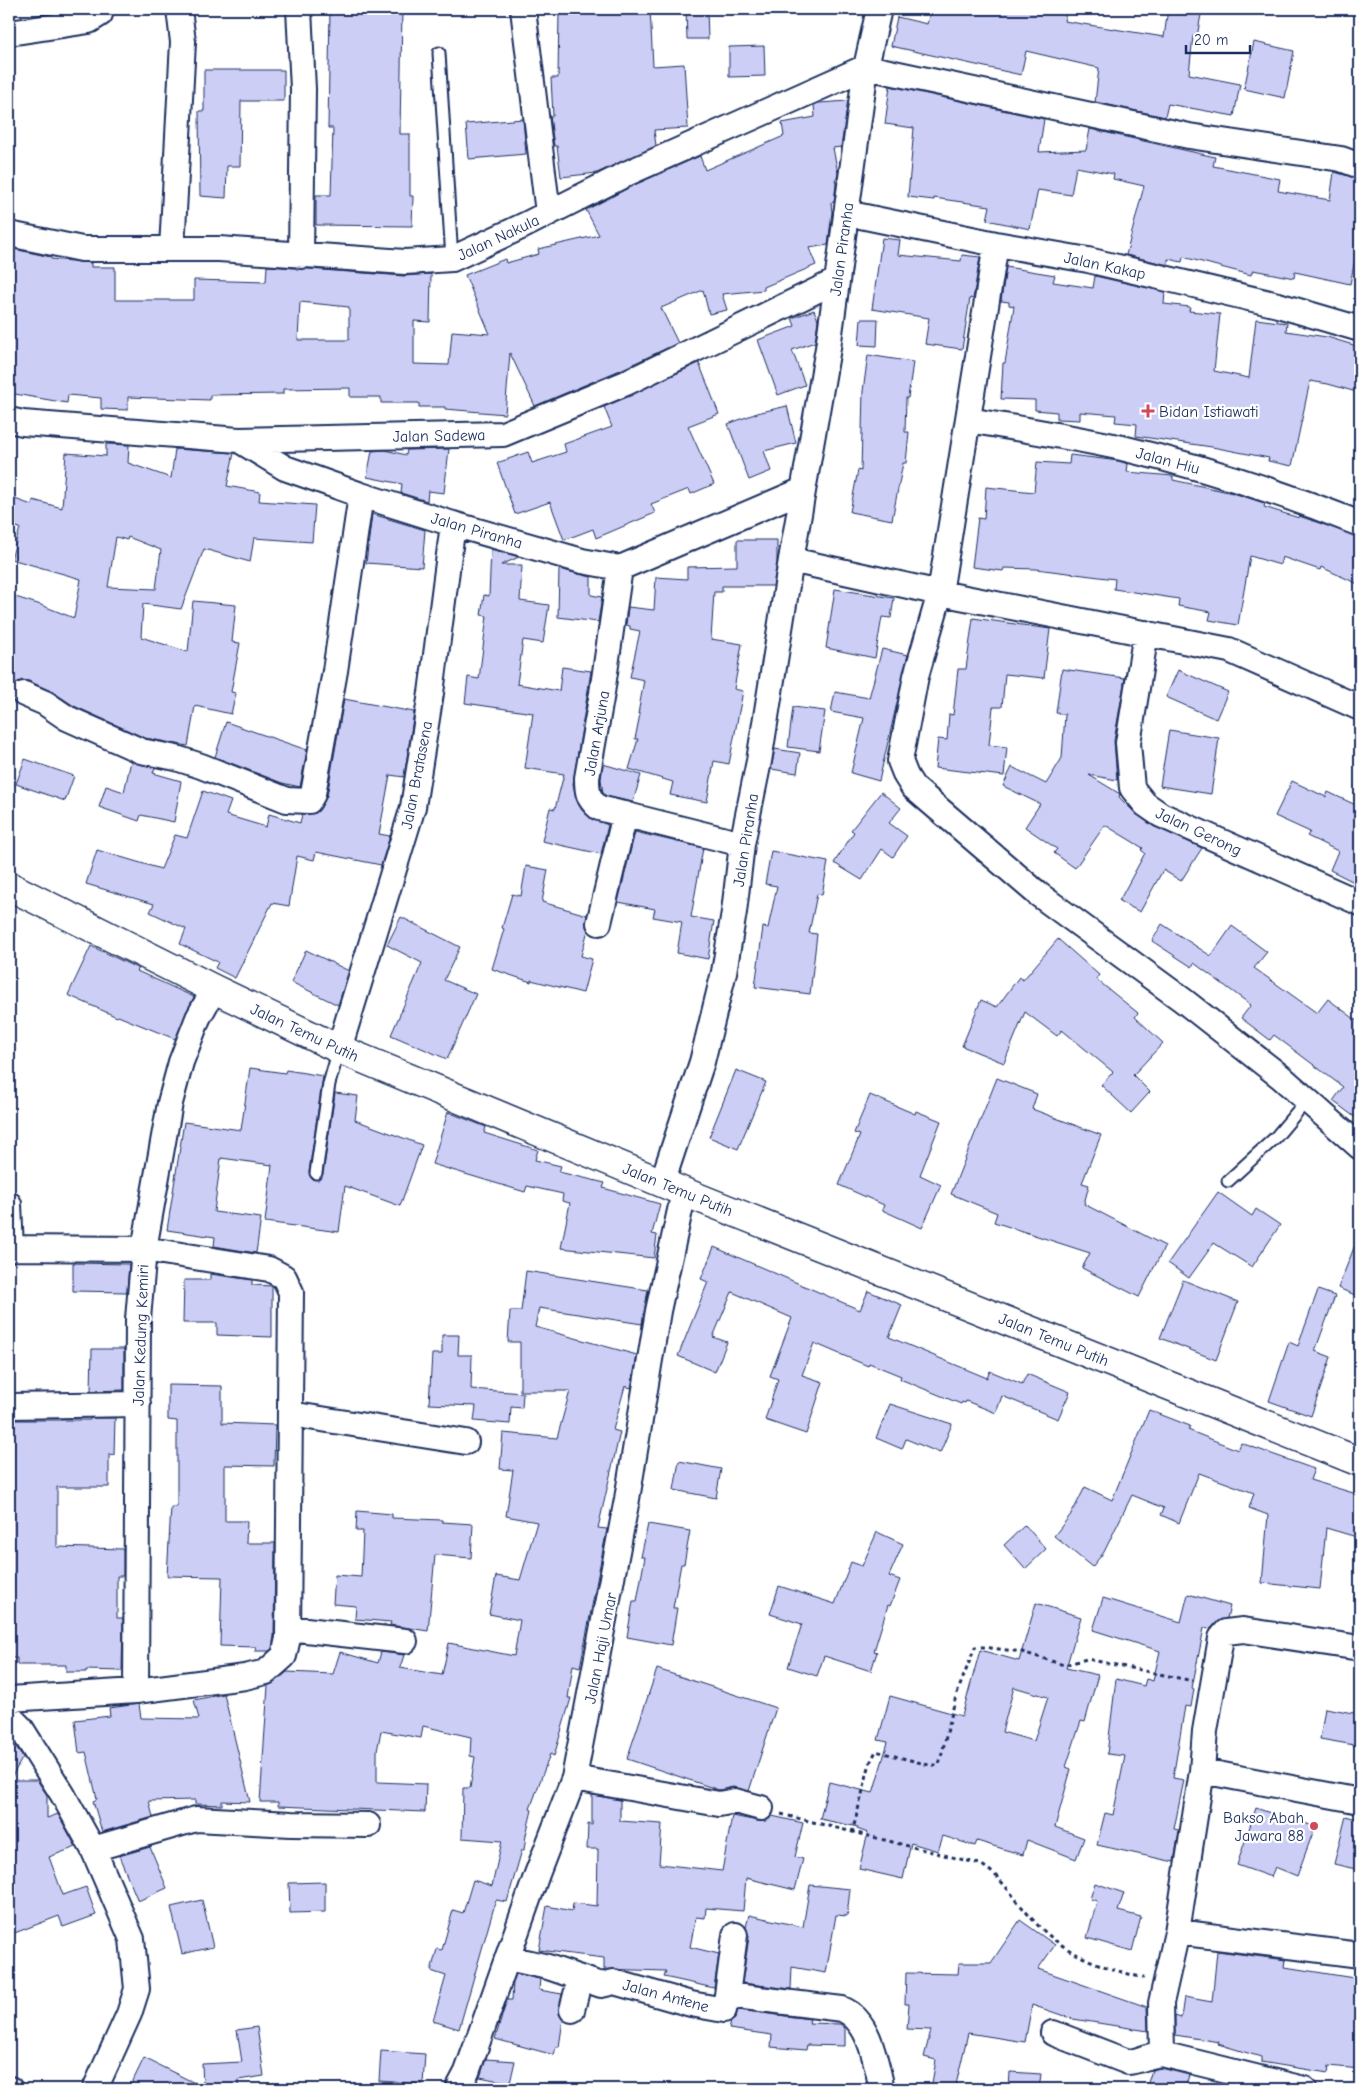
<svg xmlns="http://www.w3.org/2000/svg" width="1369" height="2098" font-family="'Comic Neue',sans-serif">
	<rect width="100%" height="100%" fill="#fff"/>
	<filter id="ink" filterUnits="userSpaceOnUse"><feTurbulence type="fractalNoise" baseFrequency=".02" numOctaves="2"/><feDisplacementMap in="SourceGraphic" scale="10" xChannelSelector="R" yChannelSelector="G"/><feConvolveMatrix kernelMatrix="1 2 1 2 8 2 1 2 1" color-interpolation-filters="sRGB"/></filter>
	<g filter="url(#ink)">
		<path fill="#cdcef6" stroke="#1b2f5e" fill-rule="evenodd" d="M330,9H402L400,134H410V196H413L412,226L316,225V195H331L333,128H328Z
			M578,9H650L653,66L684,64L688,128L654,130L656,146L597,173L561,177L557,146H554L550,116H553L551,78H558L559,10Z
			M686,9H707L708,39H687Z
			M931,9H1048L1066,13L1064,21L1164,37L1168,9H1202L1197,37L1193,36L1189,74L1240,84L1234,116L1168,104L1165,117L1095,102L1099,68L1026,51L1021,75L891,46L897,17L927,24Z
			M1254,42L1294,51L1285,98L1244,89Z
			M764,46L765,76L729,77V47Z
			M204,70H284V101H241L240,166H227L226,198L200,196L199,111H204Z
			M890,86L1044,119L1039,152L1086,150L1090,129L1215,157L1213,166L1280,179L1278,191L1330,200L1334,172L1360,179V236L1350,284L1295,272L1294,278L1253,270L1251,275L1183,257L1182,262L1168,259V265L1126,255L1144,186L1113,179L1114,174L1076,167L1071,195L1038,190L1030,229L987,220L990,206L934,198V200L908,197L914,128L885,124Z
			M848,101L841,147L833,148L838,173L837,178L835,179L836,184L834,202L831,203L832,212L828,245L809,248L816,265L764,287V290L722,294L727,310L709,314L703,290L661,308L678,343L620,370L535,406L510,353L505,414L445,409V407H419V403H381V397H350V388L283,389V394L210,395V400L128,397V410L101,409V398L68,395L67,403L9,393V248L51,257V259L91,263V267H115V300H194V280L266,282L267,266L404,276L431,274L430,322L414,321V364L449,365L452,331L490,334L465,275L505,259L506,263L539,254L538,249L599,235L586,210L634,185L700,156L705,170L784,136L782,123L815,117L814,105L819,103ZM300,302L349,307V340H298Z
			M523,119L526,154L469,159L466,124Z
			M882,238L900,240L898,255L961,261L962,255L980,257L973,299L970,298L962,349L925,344L929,318L872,309Z
			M1006,267L1055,275L1053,282L1093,288L1095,276L1165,292L1164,304L1190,307L1189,311L1220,314L1214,371L1249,378L1256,319L1287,323L1286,331L1327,337L1360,347V393L1328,384L1310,381L1292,466L1268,461L1269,458L1212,447L1136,436L1137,424L1115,422L1116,415L1080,412V420L1057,419V412L1035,410V400L1001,399L1003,363H1005L1014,306L1009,305V302L1001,301Z
			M814,310L818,320L815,342L792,350L805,385L778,395L758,340L795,326L792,318Z
			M861,319H878L877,346L859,345Z
			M868,355L913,362L908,398H906L905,432H909L906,463H903L892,520L850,512L858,470L861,471L863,391Z
			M699,363L719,414L688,426L714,484L691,494L689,489L651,504L655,513L596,538L593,529L564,540L550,502L515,514L497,463L528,452L532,463L566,452L564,444L612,427L604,407Z
			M787,406L796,443L764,451L771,471L749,480L728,424L757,413Z
			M106,444L129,445L128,463L171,478L175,449L234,453L227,486L260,492L259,501L315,505L312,542L254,538L250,562L204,549L181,609L143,604L141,637L188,652L193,601L236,605L232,642L240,643L231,692L236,693L231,714L195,706L188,746L145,738L74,706L53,692L29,681L22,680L15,684L9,681V595L41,605L74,618L81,579L11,559L20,528L9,525V497L32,505L33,500L62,508L66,453L106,456ZM116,537L127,540L128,537L161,550L156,589L108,587Z
			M449,449L444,493L428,491L427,501L401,493L402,484L367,477L372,451L385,450L406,455L407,450Z
			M1070,455L1119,461L1128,464L1127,472L1173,476V480L1233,493L1265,503L1264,507L1299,518V516L1360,537V585L1321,567L1320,570L1282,557L1280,565L1250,556L1238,625L1209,620L1211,612L1178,606L1179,599L1114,589L1115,579L1036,569L1004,568L1003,571L972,567L978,518L984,519L986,487L1034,492L1037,462L1069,464Z
			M372,514L425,530L422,567L366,563Z
			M737,540H777V562L773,586H722V592H714L711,639L742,644L734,689L743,691L729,764L714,761L707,802L670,795L673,782L629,769L638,739H635L640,714H638L644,680L630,677L640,631L630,629V626L626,625L628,607L654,610L656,577L687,579V567L737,566Z
			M491,549L519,557L501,565H522L520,601L549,605L543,643L523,640L517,684L559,691L562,667L591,671L573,784L576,798L582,810L590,818L608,825L601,854L542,841L550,808L555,809L564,774L525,768L533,713L465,703L468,677L479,679L487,616L481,615L484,595L489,596Z
			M559,569L591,577V595L602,597L598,622L558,617Z
			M835,589L894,598L891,618L882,617L875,658L826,648Z
			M973,618L1050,629L1044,678L1005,674L1002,707H993L989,745L1007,747L1004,776L935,768L938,739L947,740L949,714L953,715L958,669H966Z
			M882,649L908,655L879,781L851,773L864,718L831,712L835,692L869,698Z
			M1062,669L1125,678L1114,741L1117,780L1089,775L1120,794L1119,797L1135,813L1153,826L1202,848L1181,881L1163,870L1140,912L1119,901L1145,853L1141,850L1143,848L1105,825L1075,868L1054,853L1057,849L1025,827L1040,804L1003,786L1012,767L1046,784L1062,758L1065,714L1056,713Z
			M1178,670L1228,692L1216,719L1166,697Z
			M344,699L414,712L404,777L390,775L379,834L390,836L381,865L316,852L314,860L297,856L289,906L272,903L235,978L215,968L218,962L180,944L186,929L150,912L154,904L86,884L97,850L161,869L175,835L187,838L203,791L231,801L226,815L266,827L269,814L300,823L302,814L316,813L327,796Z
			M793,707L825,711L819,751L788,747Z
			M226,722L307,750L300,787L282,783L215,757Z
			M1169,730L1219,738L1211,794L1160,786Z
			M775,749L800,753L797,773L771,769Z
			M25,759L74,776L65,801L16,784Z
			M131,761L155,768L153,773L181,781L174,822L141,815L139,821L99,807L106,786L124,792Z
			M603,764L641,775L633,802L606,796L603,793L601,779Z
			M1292,781L1326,797L1328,792L1360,807V885L1330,870L1338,851L1307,836L1310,832L1275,816Z
			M881,792L901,808L889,823L907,836L893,857L882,849L862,880L834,863L854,832L851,830Z
			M635,832L703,848L691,917L714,921L708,959L677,953L682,922L653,917L655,909L618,902Z
			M771,851L828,862L822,895L817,894L809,933L817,934L810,994L755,987L763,927L768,928L777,886L765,884Z
			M526,866L548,870L542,902L587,915L586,926L588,930L581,956L592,959L583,993L531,980V982L492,969L504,929L502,928L512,894L521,896Z
			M401,917L460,947L444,980L476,994L447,1059L391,1035L422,963L387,945Z
			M1162,924L1211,956L1232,926L1267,952L1254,968L1317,1013L1328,999L1360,1023V1121L1333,1101L1343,1087L1274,1035L1270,1040L1241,1018L1251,1005L1194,963L1192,967L1152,941Z
			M1058,939L1099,975L1096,979L1138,1013L1135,1017L1163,1043L1133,1075L1150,1092L1131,1113L1101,1085L1113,1072L1062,1030L1057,1036L1025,1012L1004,1063L962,1046L981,1000L997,1007L1019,977L1023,980Z
			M91,946L139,969L137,971L194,997L175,1039L118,1016L117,1017L68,995Z
			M306,950L349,971L338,1005L291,982Z
			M250,1068L285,1073L286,1070L323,1076L309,1172L312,1179L319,1180L323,1174L335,1093L358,1096L355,1120L422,1145L400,1206L345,1186L339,1232L265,1222L272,1165L221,1158L214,1212L261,1218L256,1253L214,1246L215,1237L167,1230L184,1122L241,1130Z
			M736,1070L766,1082L738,1149L709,1137Z
			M997,1078L1037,1094L1032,1109L1101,1135L1082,1183L1089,1185L1084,1204L1165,1246L1139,1297L1082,1268L1090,1253L994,1222L997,1213L951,1194Z
			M870,1095L915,1114L916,1111L941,1121L920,1175L941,1185L922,1228L882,1210L884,1205L839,1185L860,1135L854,1133Z
			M448,1112L486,1127L484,1133L538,1150L535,1160L561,1166L559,1172L605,1183L603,1188L660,1204L652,1234L657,1235L654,1258L561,1248L570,1203L562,1201L563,1194L527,1186L525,1192L432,1164Z
			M1218,1192L1252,1216L1256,1209L1280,1225L1252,1267L1214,1243L1189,1278L1168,1263Z
			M1359,1235H1360V1297L1338,1288Z
			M714,1247L860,1310L868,1291L902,1305L889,1337L987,1378L990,1371L1022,1384L1027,1374L1070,1392L1058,1419L1002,1396L996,1413L966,1401L965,1403L962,1402L961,1404L900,1379L901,1376L869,1363L868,1366L814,1343L802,1375L823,1382L806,1434L765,1420L778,1379L770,1376L792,1318L732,1292L713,1337L727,1342L715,1372L678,1356L708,1282L701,1279Z
			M73,1263L129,1264L127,1292L73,1291Z
			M526,1271L648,1290L642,1324L539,1308L535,1327L637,1355L631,1388L625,1386L613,1430L620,1432L598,1528L607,1529L580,1667L573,1665L568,1698H571L554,1756L550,1754L530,1809L532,1810L526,1835L524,1850H522L507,1902L496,1900L459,2029L433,2021L446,1976L431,1971L437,1949L442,1950L453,1910L463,1913L473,1880L492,1886L502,1841L462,1838L463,1788H470L475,1757L470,1756L471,1737L423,1726L421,1738L381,1731L377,1751V1782L426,1784L425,1812L278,1806V1802H260L268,1686L275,1682L287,1672L333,1674L340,1652L378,1663L381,1652L404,1655L400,1668L442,1675L449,1643L514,1656L520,1620L489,1614L496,1576L520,1580L537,1522L506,1516L513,1470L500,1469L503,1433L557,1438L570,1391H520V1342H508L510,1311H521Z
			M210,1274L252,1280V1285L272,1286V1337L217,1335V1323H183L184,1280H210Z
			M1183,1280L1238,1302L1216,1360L1160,1338Z
			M1318,1290L1335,1296L1315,1351L1331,1357L1311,1416L1269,1401L1289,1342L1298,1346Z
			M442,1335H459L458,1355H472L471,1389L523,1393L522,1408L511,1407L510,1424L474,1421L476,1406L429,1404L432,1354H442Z
			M92,1349H124V1390L91,1391Z
			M168,1385L222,1386V1423L275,1425L274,1466L225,1465V1521H247L246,1543H275L274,1636L272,1649L269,1651H255L256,1647L220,1646L222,1577L167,1576L171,1507H177V1421L168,1420Z
			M890,1404L952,1424L940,1453L906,1439L902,1449L876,1438Z
			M1149,1410L1190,1426L1188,1430L1238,1450L1241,1443L1314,1469L1310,1480L1360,1495V1538L1326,1528L1320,1589L1262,1583L1268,1515L1249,1508L1254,1493L1199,1473L1179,1523L1161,1515L1164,1508L1132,1495L1104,1552L1092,1567L1054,1536L1072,1513L1085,1487L1112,1500Z
			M90,1418H115L114,1455L109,1454V1487H57V1547L123,1549V1576H117V1618H123L122,1671L86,1670V1672H66V1665H17V1658H9V1420H90Z
			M679,1461L721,1469L716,1498L674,1490Z
			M357,1511L392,1514V1518L442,1520V1522L473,1524L471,1558L435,1555L428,1631L390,1625L391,1622L355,1619L356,1606L333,1604L335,1575L361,1577L363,1531H356Z
			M648,1524L690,1531L684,1564H681L673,1608H677L671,1645L627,1637L633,1601H637L645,1557H641Z
			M1025,1525L1046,1549L1025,1569L1004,1545Z
			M877,1532L903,1544L889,1576L900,1580L890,1606L888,1605L874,1651L877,1652L871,1671L824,1656L817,1676L788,1667L802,1624L770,1614L779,1586L835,1604L851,1562L862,1566Z
			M1188,1594L1230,1606L1227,1618L1216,1623L1210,1629L1204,1628L1192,1688L1194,1689L1191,1707L1185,1706L1173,1778L1184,1780L1174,1829L1179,1830L1174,1862L1097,1845L1105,1813L1113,1815L1125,1756L1107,1754L1116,1679L1144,1686L1146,1679L1153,1681L1160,1651L1093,1630L1103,1598L1181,1622Z
			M1036,1603L1081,1617L1066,1668L1098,1675L1085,1722L1081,1721L1066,1767L1071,1769L1055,1827L1084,1838L1076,1859L1027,1840L1023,1855L977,1841L975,1846L943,1836L938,1851L911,1843L903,1879L859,1869L868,1833L857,1829L858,1827L820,1819L829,1782L873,1793L888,1742L878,1740L890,1696L962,1716L980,1650L1019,1661ZM1014,1687L1048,1697L1034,1741L1002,1732Z
			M657,1669L776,1708L749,1791L733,1787L719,1790L627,1759Z
			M224,1694L250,1802L222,1801V1805L195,1804V1800L149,1801L153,1817L102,1832L93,1801L97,1799L86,1752L79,1753L75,1720L110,1716L109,1708L139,1704L141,1718L199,1719L194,1700Z
			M1325,1708L1360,1714V1746L1320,1739Z
			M9,1737L23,1757L10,1780H37L47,1795V1818L58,1814L76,1847L49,1857L63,1895L86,1887L96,1915L63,1927L59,1916L12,1934L9,1924Z
			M592,1795L620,1800V1821L662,1824L659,1864L722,1871L732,1816L758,1821H765L772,1816L803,1823L795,1857L803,1859L795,1890L746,1878L743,1911L706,1908L705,1918L696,1917L690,1947L719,1954L714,1988L664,1977L666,1971L604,1969V1958L539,1950L547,1906L572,1911L573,1903L597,1906L598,1849H587L588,1824L592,1825Z
			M1256,1808L1296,1822L1297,1820L1315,1827L1297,1876L1275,1867L1271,1877L1237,1865Z
			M1346,1816L1360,1820V1870L1334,1864Z
			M150,1847L167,1888L138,1901L119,1856Z
			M325,1882V1912L290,1913L289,1883Z
			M1095,1883L1124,1893L1118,1911L1141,1917L1132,1951L1087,1938L1097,1901L1090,1899Z
			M810,1885L850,1889L847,1916L836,1915L826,1973L792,1967L791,1989L742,1983L749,1937L746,1927L749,1915L803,1927Z
			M202,1900L213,1947L182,1954L171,1907Z
			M1020,1920L1055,1945L1038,1969L1147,2007L1148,2031L1073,2019L1032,2005L1025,2042L968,2033L955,2089H931L936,2060L924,2057L931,2030L907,2029L909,2004H905L906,1973L958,1974L959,1963H991Z
			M1217,1951L1286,1960L1285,1967L1360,1979V2069L1329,2066L1328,2073L1261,2062V2057L1218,2044L1219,2042L1175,2035V2016L1181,2018L1184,1997L1212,2002Z
			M516,1974L540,1979L539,1990L562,1994L559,2013L563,2020L559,2047H556L554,2055L495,2039L507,2000H512L513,1982Z
			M738,2010L810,2019L809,2023L840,2024L845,2028V2046L807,2045L806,2050L771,2047L772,2035L729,2029L731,2022L735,2019Z
			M257,2027L264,2076L238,2080L239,2089H129L144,2058L203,2087L202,2064L242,2062L237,2030Z
			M381,2051L425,2054L423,2084L379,2081Z
			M486,2059L515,2061L510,2083L480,2077Z
			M1161,2068L1189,2075L1185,2089H1146L1152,2070Z
			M1010,2072L1041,2074L1039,2089H1009Z"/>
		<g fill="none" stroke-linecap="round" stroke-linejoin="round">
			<g stroke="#1b2f5e" stroke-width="15">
				<path id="lane" d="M439,53L452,259
					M316,1173L329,1084L339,1049
					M1228,1181L1276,1137L1307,1100"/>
			</g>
			<g stroke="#1b2f5e" stroke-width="28">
				<path id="street" d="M299,9L303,89L301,256
					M523,9L548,213
					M9,33L89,21L100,14V9
					M846,213L996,244L1088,260L1278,305L1360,329
					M9,234L82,249H219L405,262L452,259L525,225L628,173L866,67L1189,136L1341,159L1360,166
					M996,244L940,593L916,676L900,761L906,776L913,787L1038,894L1184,1001L1281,1077L1360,1147
					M172,249L183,42L179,9
					M9,420L23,423L239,440L503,434L626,383L836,281
					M969,420C1020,429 1072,437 1122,448C1203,467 1283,493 1360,524
					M239,440L285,468L361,495L453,524L582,561L620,568L803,490
					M791,560L940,593L1229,650L1360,708
					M620,568L602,693L587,778C587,792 588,799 599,808L742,844
					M1146,633L1128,743L1132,788L1145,804L1161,815L1360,903
					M24,694L45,703L67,718L141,751L176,758L201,766L287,800L309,801L313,794L335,671L361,495
					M599,923L625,814
					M339,1049L413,807L431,693L453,524
					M662,1183L702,1062L724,972L734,912L742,844L759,761L791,560L828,348L866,67L879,9
					M9,1204L11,1249
					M9,1248L144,1249L269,1269L284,1277L291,1292L288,1638L284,1656L266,1672L245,1677L136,1691L9,1699
					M9,1406L138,1404
					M290,1414L466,1442
					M288,1628L405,1641
					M136,1691L138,1319L144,1249L170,1103L181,1062L198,1018L214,989
					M9,1716L21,1728L63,1795L93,1849L132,1939L137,1989L129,2014L95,2089
					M1202,1771L1360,1801
					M574,1778L719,1804L735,1801L761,1808
					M93,1849L196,1819L291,1824L368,1825
					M1177,1932L1360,1955
					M508,1958L548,1967L601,1985L614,1982L691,2004L724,2010L727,1995L842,2009C870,2020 876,2063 882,2089
					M727,1995L735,1935
					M572,2010L580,1979
					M1053,2033L1128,2062C1140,2061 1148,2055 1162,2054L1304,2089
					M1162,2054L1161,2003L1177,1932L1202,1771L1205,1731L1221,1638L1226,1632L1243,1630L1360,1648
					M9,2089H10
					M458,2089L467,2072L537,1874L574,1778L627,1499L658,1311L684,1192"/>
			</g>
			<g stroke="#1b2f5e" stroke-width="31">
				<path id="secondary" d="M9,886L214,989L339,1049L684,1192L1360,1462"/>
			</g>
			<path stroke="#1b2f5e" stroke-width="3" stroke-dasharray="4 4" stroke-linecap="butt" d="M781,1814L980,1864C1001,1876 1011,1895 1027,1913C1059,1952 1096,1966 1144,1978
				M852,1833L870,1763L876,1751L929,1765H939L956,1696L975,1647H983L1022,1652L1064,1665L1087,1659L1193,1681"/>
			<use href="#lane" stroke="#fff" stroke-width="11"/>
			<use href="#street" stroke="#fff" stroke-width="24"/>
			<use href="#secondary" stroke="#fff" stroke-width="28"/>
		</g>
	</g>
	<g fill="#d1495b" stroke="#fff" stroke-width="2">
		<path d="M1145.5 403.5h5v5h5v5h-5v5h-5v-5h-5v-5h5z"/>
		<circle cx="1314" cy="1826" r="5"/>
	</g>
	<g text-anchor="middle" stroke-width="4.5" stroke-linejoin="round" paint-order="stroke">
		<g font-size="16" fill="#1b2f5e" stroke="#fff">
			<text transform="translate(498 237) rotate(-25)" y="6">Jalan Nakula</text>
			<text transform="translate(841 249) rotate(-82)" y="6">Jalan Piranha</text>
			<text transform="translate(1105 265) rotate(12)" y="6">Jalan Kakap</text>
			<text transform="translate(439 435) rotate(-1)" y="6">Jalan Sadewa</text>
			<text transform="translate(1168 460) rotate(15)" y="6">Jalan Hiu</text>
			<text transform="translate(477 530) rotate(16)" y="6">Jalan Piranha</text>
			<text transform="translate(596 733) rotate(-80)" y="6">Jalan Arjuna</text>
			<text transform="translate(416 775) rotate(-79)" y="6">Jalan Bratasena</text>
			<text transform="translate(1199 831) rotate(25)" y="6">Jalan Gerong</text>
			<text transform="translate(745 840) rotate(-81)" y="6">Jalan Piranha</text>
			<text transform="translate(305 1032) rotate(25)" y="6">Jalan Temu Putih</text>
			<text transform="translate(678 1189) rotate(22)" y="6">Jalan Temu Putih</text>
			<text transform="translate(140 1335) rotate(-88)" y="6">Jalan Kedung Kemiri</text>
			<text transform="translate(1054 1339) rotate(22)" y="6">Jalan Temu Putih</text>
			<text transform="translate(600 1648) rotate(-79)" y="6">Jalan Haji Umar</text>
			<text transform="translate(666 1995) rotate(15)" y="6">Jalan Antene</text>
		</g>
		<g font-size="16" fill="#1b2f5e" stroke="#fff" text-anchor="start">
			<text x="1159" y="417">Bidan Istiawati</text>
			<text x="1304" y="1823" text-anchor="end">Bakso Abah<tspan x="1304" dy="18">Jawara 88</tspan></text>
		</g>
	</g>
	<rect width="1369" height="2098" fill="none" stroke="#fff" stroke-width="30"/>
	<rect x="15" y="15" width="1339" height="2068" fill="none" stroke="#1b2f5e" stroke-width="2" filter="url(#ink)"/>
	<path d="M1186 45v8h64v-8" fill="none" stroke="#1b2f5e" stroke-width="2.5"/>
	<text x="1194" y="45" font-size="15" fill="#1b2f5e" stroke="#ffffff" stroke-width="4" paint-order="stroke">20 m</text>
</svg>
